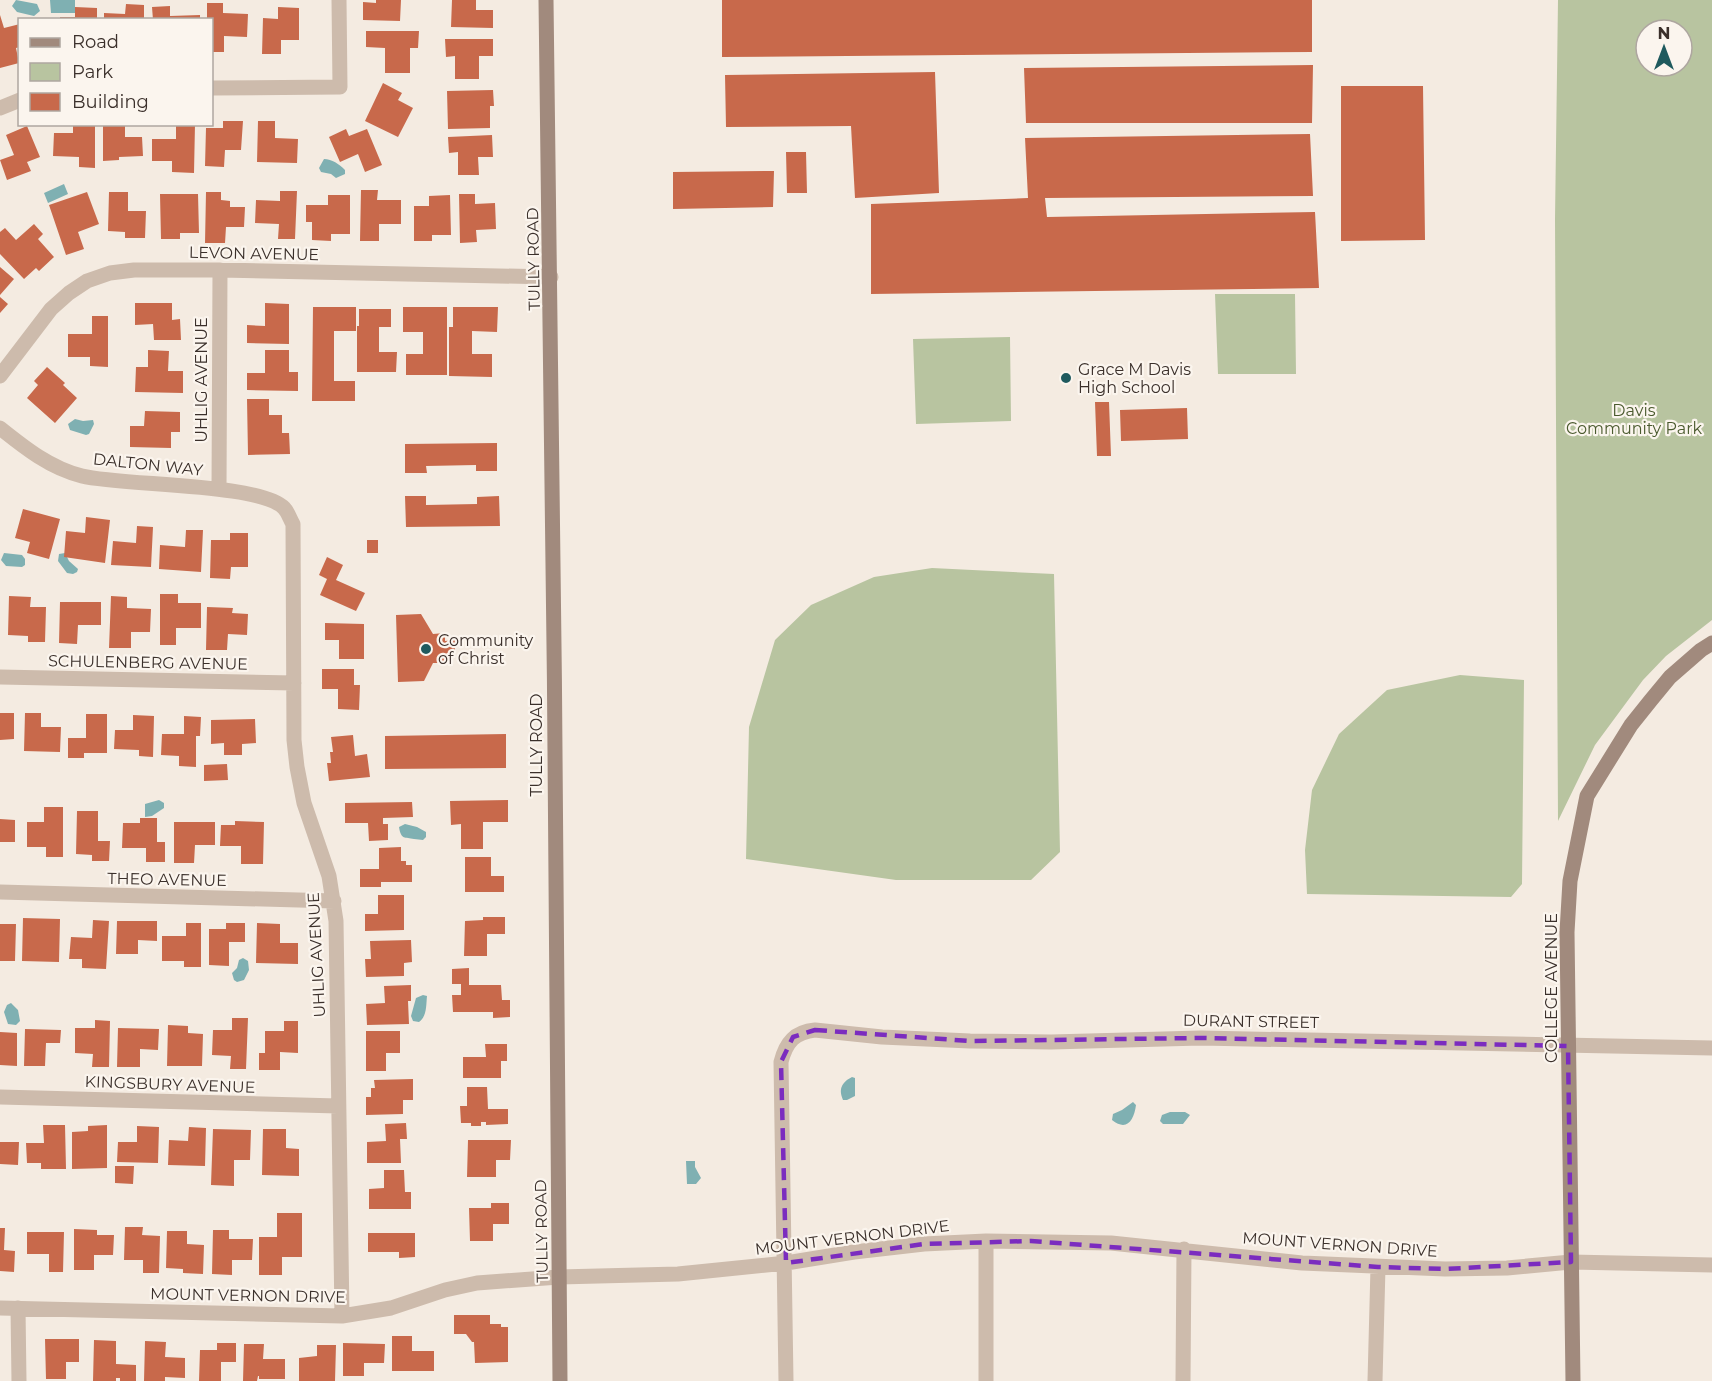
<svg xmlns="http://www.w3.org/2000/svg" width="1712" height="1381" font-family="Montserrat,sans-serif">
	<rect width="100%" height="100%" fill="#f4ebe1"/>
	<path fill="#b8c4a0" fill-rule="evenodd" d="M1558,0H1712V620L1666,656L1643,680L1595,745L1558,821L1555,219ZM1646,30H1682V66H1646Z
		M1215,294H1295L1296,374H1218Z
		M1010,337L1011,421L916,424L913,339Z
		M932,568L1054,574L1060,852L1031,880H896L746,859L749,727L775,640L811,605L874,577Z
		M1460,675L1524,680L1522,884L1511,897L1307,894L1305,850L1312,790L1339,734L1387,690Z"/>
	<path fill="#7fb0b2" d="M16,0L37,4L40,11L34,16L17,12L12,6Z
		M50,0H75V13H51Z
		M324,159C332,159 339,164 345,170V174L336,178L331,174L321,172L319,168Z
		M64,184L68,194L48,203L44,193Z
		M75,419L83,421L93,420L94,424L89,434L86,435L70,430L68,424Z
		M4,553L22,555L25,559V565L22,567L6,566L1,560Z
		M65,553L69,561L78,569L77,572L73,574L67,573L58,561L59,554Z
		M159,800L164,803V808L152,816L145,817V804Z
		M405,824L417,827L426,832V837L423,840C420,840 417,839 414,839C405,837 401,840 399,827Z
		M243,958L248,961L249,970L244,980L237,982L234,980L232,973L237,968L239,960Z
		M423,995L427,996C426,1006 427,1016 419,1022L413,1021L411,1016L416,998Z
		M11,1003L18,1010L20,1021L16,1025L8,1024L4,1012L7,1005Z
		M852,1077L855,1078V1096L847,1100H843C838,1089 842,1082 852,1077Z
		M1133,1102L1136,1105C1134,1120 1127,1132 1112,1120L1113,1114L1122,1110Z
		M1170,1112H1185L1190,1115L1183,1124H1163L1160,1121L1162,1115Z
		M686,1161H695V1167L701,1178L696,1184H687Z"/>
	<path fill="#c8694b" d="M376,0H401L400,21L363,20V2L376,3Z
		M452,0H476V10H493V28L451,27Z
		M722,0H1312V52L722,57Z
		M207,3H223V13L248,14L247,37L224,36V52H212V20H207Z
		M126,4L144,5V20H104V13L125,14Z
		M170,6V16L200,15V20H153L152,7Z
		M75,7L97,8V20H60V17H75Z
		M278,7L299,8V40H281V54H262L263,18L278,19Z
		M0,15L4,28L20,24V47L16,48L19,63L0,68Z
		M366,31H419L418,48H410V73H385V48L366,47Z
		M445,39H493V56H479V79H455V56L446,57Z
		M1313,65L1312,123H1026L1024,68Z
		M935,72L939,193L855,198L851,126L726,127L725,75Z
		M383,83L402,93L398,100L413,108L398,137L365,121Z
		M1341,86H1423L1425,240L1341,241Z
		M493,90L494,106H490V128L448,129L447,91Z
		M223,121H243L241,150H225L224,167L205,166L206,128H223Z
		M258,121H275V138L298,139L297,163L257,162Z
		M73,124H95V168L79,167V157L53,156L54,133H73Z
		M103,124H125V137H142L143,156L119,157V160L103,161Z
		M176,124H195L194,173L172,172V161H152V139H176Z
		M27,126L40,157L27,162L31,171L7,180L0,160L14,155L6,135Z
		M346,129L349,136L367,129L382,165L365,172L358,154L340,162L329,137Z
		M1310,134L1313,196L1045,198L1047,217L1315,212L1319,288L871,294V204L1028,198L1025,138Z
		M492,135L493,157H478L479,175H458V152L449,153L448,137Z
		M786,152H806L807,193H787Z
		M774,171L773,207L673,209V172Z
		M361,190H378L377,200H401V224H379V241H360Z
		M280,191H297L295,239H278L279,224L255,223L256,200L280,201Z
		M87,192L99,224L78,232L84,249L66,255L49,205Z
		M109,192H128V211H146L145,238H125V232L108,231Z
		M206,192H221V200L230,201V207H245L244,227H226L225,243H205Z
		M160,194H198L199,233H180V239H161Z
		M459,194H475V204L495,203L496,229L476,230L477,242L460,243Z
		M328,195H350V234H331V241L312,240V222H306V205H328Z
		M450,195L451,235H432V241H414V206H429V196Z
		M34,224L43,234L38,239L54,257L39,271L36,268L24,279L0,254V232L5,228L16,240Z
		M0,267L14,279L0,295Z
		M0,297L8,304L0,313Z
		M135,303H172V320L180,319L181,340H154L153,324L135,325Z
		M265,303L289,304V344L247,343V325L265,326Z
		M313,307H356V331H334V381H355V401H312Z
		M403,307H447V375H406V354H423V332H403Z
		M453,307H498L497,332L472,331V354H492V377L449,376V327H453Z
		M359,309H391V327H379V352H397L396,372H357V326H359Z
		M92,316H108V367L90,366V357H68V334H92Z
		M148,350L169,351L168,371H183V393L135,392L136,367H148Z
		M265,350H289V372H298V391L247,390V373H265Z
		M47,367L65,383L63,385L77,398L55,423L27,398L38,385L34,381Z
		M247,399H269V415H282V433H289L290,454L248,455Z
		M1095,402H1109L1111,456H1097Z
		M1187,408L1188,439L1121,441L1120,410Z
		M145,411L180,412V432H171V448L130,447V426H144Z
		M497,443V471H476V465L426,466L427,473H405V444Z
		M405,496H426V505L477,504V497L499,496L500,526L406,527Z
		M23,509L60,519L49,559L27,553L30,542L15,538Z
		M86,517L110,520L105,563L64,557L66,531L85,533Z
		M137,526L153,527L151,567L111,565L113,541L136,543Z
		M186,530H203L201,572L159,569L160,545L185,547Z
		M230,533H248V567H231L230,579L210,578L211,540H230Z
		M367,540H378V553H367Z
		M327,557L343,565L336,580L365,593L356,611L320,595L327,579L319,575Z
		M160,594H178V603H201V628H176V645H160Z
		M9,596L31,597L30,607H46L45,642H28V636L8,635Z
		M111,596L127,597V608L151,609L150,632H131V648H109Z
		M60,602H101V625H78L77,644L59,643Z
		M207,607L233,608L232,613L248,614L247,635L228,634L227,650H206Z
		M421,614L433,634L445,633V641L455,640V657H444V663H433L424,681L398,682L396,615Z
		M325,623L364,624V659H339V640H325Z
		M322,669H354V685H360L359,710L338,709V689H322Z
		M0,713H14V739L0,740Z
		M25,713H41V727H61L60,752L24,751Z
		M86,714H107V753H84V758H68V738H86Z
		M133,715L154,716L153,757L139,756V750L114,749L115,730H133Z
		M184,716L201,717L200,736H196V767L179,766V756L161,755L162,734H184Z
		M255,719L256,743L242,744V755H224V743L211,744V720Z
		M506,734V768L385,769V736Z
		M353,735L355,756L367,754L370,777L329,781L327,763H331L330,752H333L331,737Z
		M227,764L228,780L204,781V765Z
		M508,800V822H483V849H461V824L451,825L450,801Z
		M412,802L413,817L383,818V824H388V840L369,841L368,823H345V803Z
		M44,807H63V857H46V847H27V822H44Z
		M77,811H98V841H110L109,861H92V855L76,854Z
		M140,818H157V842H165V862H146V848H122L123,823H140Z
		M0,819L15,820V842H0Z
		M235,821L264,822L263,864H241V846H220L221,825H235Z
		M174,822H215V845H195L194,863H174Z
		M401,847V861H406V865H412V882H381V887H360V869H379V848Z
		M465,857H491V876H504V892H465Z
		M378,895H404V930L365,931V914H378Z
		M483,917H505V934H487V956H464L465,921L483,920Z
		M23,918L60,919L59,962L22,961Z
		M93,920L109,921L106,969L82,968V959H69L71,937L92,938Z
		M117,921H157V941L138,940V954H116Z
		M186,923H201V967H184V961H162V936H186Z
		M226,923H245V942H229V966L209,965V929H226Z
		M257,923L280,924V943H298V964L256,963Z
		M0,924H16L15,961H0Z
		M411,940L412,962L404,963V976L366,977L365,959H371L370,941Z
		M469,968V985H501L502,1000H510V1017L493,1018V1012H453L452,995H461V984H452V969Z
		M411,985V1001H408L409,1024L367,1025L366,1004L385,1003L384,986Z
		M232,1018H248L246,1069H230L231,1056L212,1055L213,1030H232Z
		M95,1020L110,1021L109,1067H92L93,1054L75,1053V1028H95Z
		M284,1021H298V1053L280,1052V1070H259V1053H265V1031H284Z
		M168,1025L188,1026V1033L203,1034L202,1066H167Z
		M118,1028L159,1029L158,1050L140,1049V1067H117Z
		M25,1029L61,1030L60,1043H46L45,1066H24Z
		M366,1031H400V1053H386V1071H366Z
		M0,1032L17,1033V1066L0,1065Z
		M485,1044H507V1061H501V1078H463V1057H486Z
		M413,1079V1100H403V1114L366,1115V1097H371V1088H375L374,1080Z
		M467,1087H487L488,1109H508V1124L486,1125V1122H481V1126H471V1123H461L460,1106H467Z
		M406,1123L407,1139H400L401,1163H367V1142L386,1141L385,1124Z
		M43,1125H65L66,1169H41V1163H27L26,1143H44Z
		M107,1125V1168L72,1169V1132L88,1131V1126Z
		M137,1126L159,1127L158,1163L117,1162L118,1142H137Z
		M189,1127L206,1128L205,1166L168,1165L169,1140L188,1141Z
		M213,1129L251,1130L250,1160H234V1186L211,1185Z
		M263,1129H286V1148L299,1149V1176L262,1175Z
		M468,1140H511L510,1160H496V1177H467Z
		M0,1142H19L18,1165L0,1164Z
		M115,1166H134L133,1184L115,1183Z
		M384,1170H404L405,1192H411V1209H369V1189L384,1188Z
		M491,1203H509V1224H493V1241H470L469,1208H491Z
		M277,1213H302V1257H282V1275H259V1237H277Z
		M125,1227H143L142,1235L160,1236L159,1273H143V1260H124Z
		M0,1228H5L4,1250L15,1251L14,1272L0,1271Z
		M74,1229L97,1230V1235H114L113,1255H94V1270H74Z
		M213,1230H229V1239H253L252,1260H232V1275L212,1274Z
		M167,1231H187V1244L204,1245L203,1274L183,1273V1269L166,1268Z
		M27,1232H64L63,1272H49V1254H27Z
		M368,1233H415V1257L399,1258V1252H368Z
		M454,1315H490V1324H501V1327H508V1362L475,1363L474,1342H472L466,1334H454Z
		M392,1336H412V1351H434V1371H392Z
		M45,1339H79V1362H66V1379H46Z
		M94,1340L116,1341V1364L136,1365V1381H120V1378H116V1381H93Z
		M145,1341L166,1342L165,1357L185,1358V1378L165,1377V1381H144Z
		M217,1343H236V1362H221V1381H199L200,1350H217Z
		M343,1343L385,1344L384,1363H364V1376H343Z
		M244,1344H264L263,1359H285V1379H259V1376H258L257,1381H243Z
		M317,1345H336L335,1381H299V1358L317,1356Z"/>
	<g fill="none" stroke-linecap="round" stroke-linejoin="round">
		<path stroke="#cdbbac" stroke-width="15" d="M212,88L340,87L339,0
			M0,108L20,100
			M0,376L51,309L69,293L87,281L110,273L134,270H220L551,277
			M0,428C25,448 50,468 82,476C123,486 260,483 284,508C288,512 290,519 293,524L294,740L297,767L304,803L329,876L336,921L342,1316
			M219,489L220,270
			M0,677L294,683
			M0,892L334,901
			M0,1097L338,1106
			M986,1241V1381
			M0,1308L342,1316L391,1308L445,1290L477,1283L559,1277L678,1274L786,1263L854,1252L924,1244L986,1241L1111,1243L1302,1263L1445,1269L1507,1268L1571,1262L1712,1265
			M18,1308L19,1381
			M786,1381L781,1062C786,1042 795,1032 815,1030L882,1037L970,1041L1051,1042L1201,1038L1712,1048
			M1183,1381L1184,1249
			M1375,1381L1378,1267"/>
		<path stroke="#a18a7d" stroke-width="15" d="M546,0C555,460 555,921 560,1381
			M1573,1381L1567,932L1570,881L1587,796L1631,725L1651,700L1670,677L1701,650L1712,643"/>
	</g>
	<path fill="none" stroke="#7b2cbf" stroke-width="4.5" stroke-dasharray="12 8" stroke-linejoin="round" d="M815,1030L970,1041L1201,1038L1568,1046L1571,1262L1445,1269L1378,1267L1031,1241L924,1244L786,1263L781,1062L793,1037Z"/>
	<g fill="#1f5a5e" stroke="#fbf5ee" stroke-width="2">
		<circle cx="1066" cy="378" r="6"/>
		<circle cx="426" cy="649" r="6"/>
	</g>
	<g text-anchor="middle" stroke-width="4.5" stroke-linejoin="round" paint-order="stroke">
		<g font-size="16" fill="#3b302b" stroke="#fbf5ee">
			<text transform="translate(254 253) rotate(1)" y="6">LEVON AVENUE</text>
			<text transform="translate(533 259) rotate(-91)" y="6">TULLY ROAD</text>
			<text transform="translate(201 380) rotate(-90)" y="6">UHLIG AVENUE</text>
			<text transform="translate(148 464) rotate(6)" y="6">DALTON WAY</text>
			<text transform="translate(148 662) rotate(1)" y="6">SCHULENBERG AVENUE</text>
			<text transform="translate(536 745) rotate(-90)" y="6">TULLY ROAD</text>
			<text transform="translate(167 879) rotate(1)" y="6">THEO AVENUE</text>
			<text transform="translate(316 955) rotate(-93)" y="6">UHLIG AVENUE</text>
			<text transform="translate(1551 988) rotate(-90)" y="6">COLLEGE AVENUE</text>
			<text transform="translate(1251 1021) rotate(1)" y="6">DURANT STREET</text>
			<text transform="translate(170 1084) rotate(2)" y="6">KINGSBURY AVENUE</text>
			<text transform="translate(541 1231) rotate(-91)" y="6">TULLY ROAD</text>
			<text transform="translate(852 1237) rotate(-7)" y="6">MOUNT VERNON DRIVE</text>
			<text transform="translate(1340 1244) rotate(4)" y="6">MOUNT VERNON DRIVE</text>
			<text transform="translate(248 1295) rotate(1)" y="6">MOUNT VERNON DRIVE</text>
		</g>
		<g font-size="16" fill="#3b302b" stroke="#fbf5ee" text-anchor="start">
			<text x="1078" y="375">Grace M Davis<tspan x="1078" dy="18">High School</tspan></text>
			<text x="438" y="646">Community<tspan x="438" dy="18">of Christ</tspan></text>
		</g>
		<g font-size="16" fill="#4a5a2e" stroke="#fbf5ee">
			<text x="1634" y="416">Davis<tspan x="1634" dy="18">Community Park</tspan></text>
		</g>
	</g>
	<rect x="18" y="18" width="195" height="108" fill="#fbf5ee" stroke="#aea6a0" stroke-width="1.5"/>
	<rect x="30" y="38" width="30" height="9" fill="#a18a7d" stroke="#aea6a0" stroke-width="1.5"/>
	<text x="72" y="48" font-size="18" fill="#3b302b">Road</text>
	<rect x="30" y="63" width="30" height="18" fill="#b8c4a0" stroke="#aea6a0" stroke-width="1.5"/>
	<text x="72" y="78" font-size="18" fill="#3b302b">Park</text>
	<rect x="30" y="93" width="30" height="18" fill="#c8694b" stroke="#aea6a0" stroke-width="1.5"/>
	<text x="72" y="108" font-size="18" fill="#3b302b">Building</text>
	<g transform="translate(1664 48)"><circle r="28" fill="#fbf5ee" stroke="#aea6a0" stroke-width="1.5"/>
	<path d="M0-4.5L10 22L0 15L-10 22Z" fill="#1f5a5e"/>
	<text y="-9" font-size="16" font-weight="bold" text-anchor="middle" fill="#3b302b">N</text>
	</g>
</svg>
